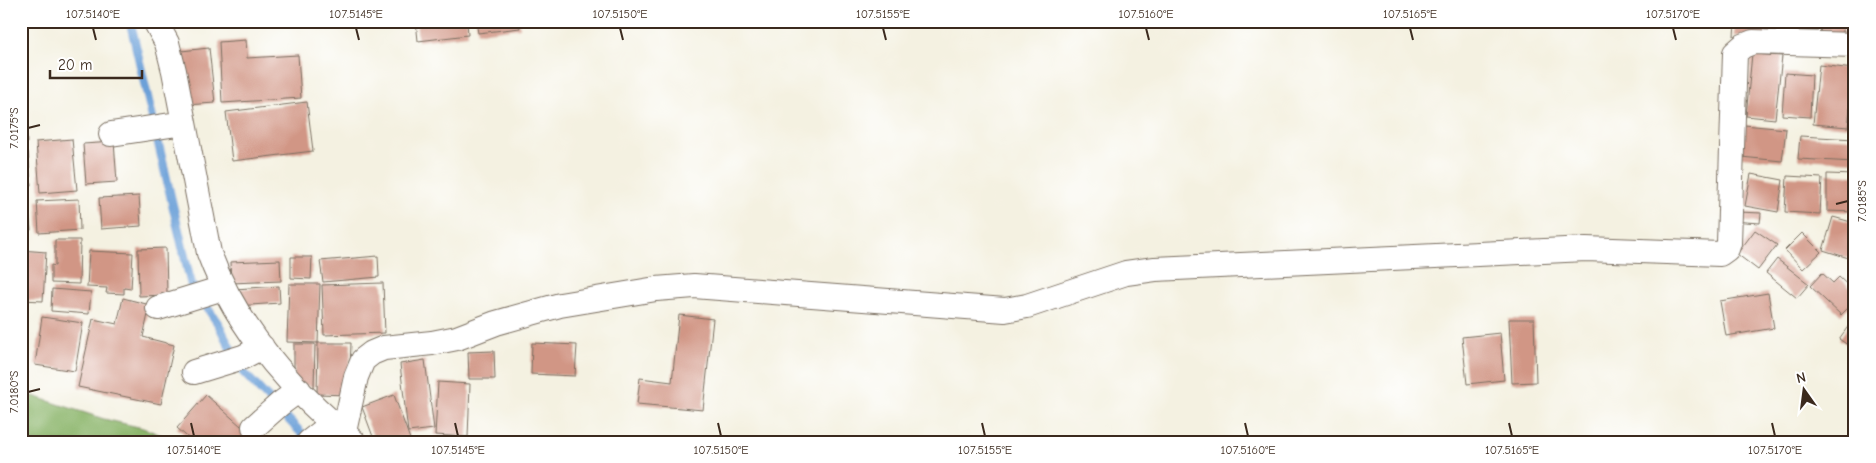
<svg xmlns="http://www.w3.org/2000/svg" width="1876" height="463" font-family="'Comic Neue',sans-serif">
<style>
.forest{fill:#8cb66c;stroke:#647045}
.lines{fill:none;stroke-linecap:round;stroke-linejoin:round}
.stream{stroke:#6ca0d8;stroke-width:9}
.building{fill:#d19685}
.minor-casing{stroke:#7c7062;stroke-width:26}
.minor{stroke:#fff;stroke-width:24}
.ticks{fill:none;stroke:#3b2a1e;stroke-width:2}
.neatline{fill:none;stroke:#3b2a1e;stroke-width:2}
.ticks-label{font-size:12px;text-anchor:middle;fill:#3b2a1e}
</style>
<rect width="100%" height="100%" fill="#fff"/>
<filter id="ink" filterUnits="userSpaceOnUse"><feTurbulence type="fractalNoise" baseFrequency=".02" numOctaves="2"/><feDisplacementMap in="SourceGraphic" scale="10" xChannelSelector="R" yChannelSelector="G"/><feConvolveMatrix kernelMatrix="1 2 1 2 8 2 1 2 1" color-interpolation-filters="sRGB"/></filter>
<filter id="wash" filterUnits="userSpaceOnUse"><feTurbulence type="fractalNoise" baseFrequency=".0096" numOctaves="4" result="noise"/><feDisplacementMap in="SourceGraphic" scale="20" xChannelSelector="R" yChannelSelector="G"/><feGaussianBlur stdDeviation="1.12" result="paint"/><feColorMatrix in="noise" values="0 0 0 0 0 0 0 0 0 0 0 0 0 0 0 0 0 1.4 0 .05"/><feComposite in="paint" operator="in"/></filter>
<g filter="url(#wash)">
<rect width="100%" height="100%" fill="#f4f1e1"/>
<path class="forest" d="M21,370L25,371L30,395L104,419L143,428L171,439L173,442H21Z"/>
<g class="lines">
<path class="stream" d="M130,21L191,284L219,325L241,370L310,442"/>
</g>
<g id="blocks">
<path class="building" d="M416,21H467L468,35L418,41Z
M476,21H519L520,28L478,33Z
M1735,21H1775L1774,38L1734,36Z
M1821,21H1843V37L1820,36Z
M246,40L247,58L298,55L301,98L222,103L219,42Z
M209,48L215,103L186,105L181,51Z
M1752,54L1782,56L1775,119L1746,116Z
M1819,65L1854,69L1848,127L1813,124Z
M1785,73L1812,75L1810,117L1782,115Z
M21,76H24L27,143L21,144Z
M307,102L313,151L232,161L226,112Z
M1744,125L1786,129L1782,161L1741,157Z
M1800,136L1855,139V162L1798,159Z
M72,139L77,190L40,193L36,142Z
M114,142L117,182L86,184L83,144Z
M28,152L31,185L21,186V153Z
M1751,174L1783,180L1778,212L1745,206Z
M1827,174L1855,175V212L1827,211Z
M1787,176L1822,178L1820,214L1785,212Z
M27,195L31,230L21,231V196Z
M139,196L141,226L101,229L99,198Z
M79,199L80,230L39,233L37,201Z
M1739,212L1761,213L1760,223L1731,221Z
M1833,217L1855,223V260L1823,250Z
M1755,230L1777,245L1758,270L1737,254Z
M1802,233L1821,252L1803,269L1785,250Z
M55,240H80L79,284L51,283V265L55,266Z
M166,248L167,295L139,296L138,249Z
M21,250L46,252L43,301L21,300Z
M89,251L133,253L131,289L124,288V294L106,293L107,288L87,287Z
M378,256L379,277L323,282L320,261Z
M291,257H312L311,279L291,278Z
M1777,259L1809,284L1797,298L1766,273Z
M280,260L281,281L231,283L230,262Z
M1822,273L1833,283L1839,277L1855,292V301L1841,315L1810,286Z
M383,283L385,333L324,335L322,285Z
M289,284H320L318,343L287,342Z
M279,286L280,303L236,306L235,289Z
M52,289L91,292L89,314L51,311Z
M1768,293L1774,328L1726,336L1720,301Z
M123,298L150,305L143,337L174,345L161,404L78,387L93,319L117,324Z
M679,315L713,319L703,410L637,404L640,378L672,382Z
M42,317L83,323L75,371L35,365Z
M1855,317V350L1839,339Z
M1509,319H1534L1536,382L1512,383Z
M1500,333L1504,380L1467,384L1462,337Z
M318,343H351L349,395L317,394Z
M532,343L577,345L575,376L531,374Z
M294,344H315L314,387L294,382Z
M494,351L495,379H469L468,352Z
M425,360L434,429L408,432L400,364Z
M438,382L470,384L468,437L435,435Z
M206,395L259,442H193L177,428Z
M394,395L411,442H375L362,407Z"/>
</g>
</g>
<g filter="url(#ink)">
<use href="#blocks" fill-opacity="0" stroke="#7c7062" stroke-width="1"/>
<g class="lines">
<defs>
<path id="minor" d="M155,21L167,43L174,71L209,253C233,319 279,375 331,422C338,429 347,435 354,442
M111,134L184,123
M158,308L223,288
M194,372L243,357L262,347
M254,427L280,404L299,390
M344,432L356,377L363,360L372,353L384,348L432,343L457,338L496,323L560,305L656,289L694,286L1005,310L1027,306L1126,273L1155,269L1586,249L1720,254L1727,249L1729,243L1735,53L1743,46L1753,42L1855,45
M309,442L332,424"/>
</defs>
<use href="#minor" class="minor-casing"/>
<use href="#minor" class="minor"/>
</g>
</g>
<path class="ticks" d="M93,28L96,40M356,28L359,40M620,28L623,40M883,28L886,40M1146,28L1149,40M1410,28L1413,40M1673,28L1676,40M28,128L40,125M1836,204L1848,201M28,392L40,389M191,423L194,436M455,423L458,436M718,423L721,436M982,423L985,436M1245,423L1248,436M1509,423L1512,436M1772,423L1775,436"/>
<rect width="1876" height="463" fill="none" stroke="#fff" stroke-width="55"/>
<g transform="translate(1804 390) rotate(346)" stroke="#ffffff" stroke-width="4" paint-order="stroke">
<path d="M0-4L9 19L0 12L-9 19Z" fill="#3b2a1e"/>
<text y="-8" font-size="14" font-weight="bold" text-anchor="middle" fill="#3b2a1e">N</text>
</g>
<path d="M50 70v8h92v-8" fill="none" stroke="#3b2a1e" stroke-width="2.5"/>
<text x="58" y="70" font-size="15" fill="#3b2a1e" stroke="#ffffff" stroke-width="4" paint-order="stroke">20 m</text>
<rect x="28" y="28" width="1820" height="408" class="neatline"/>
<g class="ticks-label">
<text x="93" y="18">107.5140°E</text>
<text x="356" y="18">107.5145°E</text>
<text x="620" y="18">107.5150°E</text>
<text x="883" y="18">107.5155°E</text>
<text x="1146" y="18">107.5160°E</text>
<text x="1410" y="18">107.5165°E</text>
<text x="1673" y="18">107.5170°E</text>
<text transform="translate(14 128) rotate(-90)" y="4">7.0175°S</text>
<text transform="translate(1862 201) rotate(-90)" y="4">7.0185°S</text>
<text transform="translate(14 392) rotate(-90)" y="4">7.0180°S</text>
<text x="194" y="454">107.5140°E</text>
<text x="458" y="454">107.5145°E</text>
<text x="721" y="454">107.5150°E</text>
<text x="985" y="454">107.5155°E</text>
<text x="1248" y="454">107.5160°E</text>
<text x="1512" y="454">107.5165°E</text>
<text x="1775" y="454">107.5170°E</text>
</g>
</svg>
